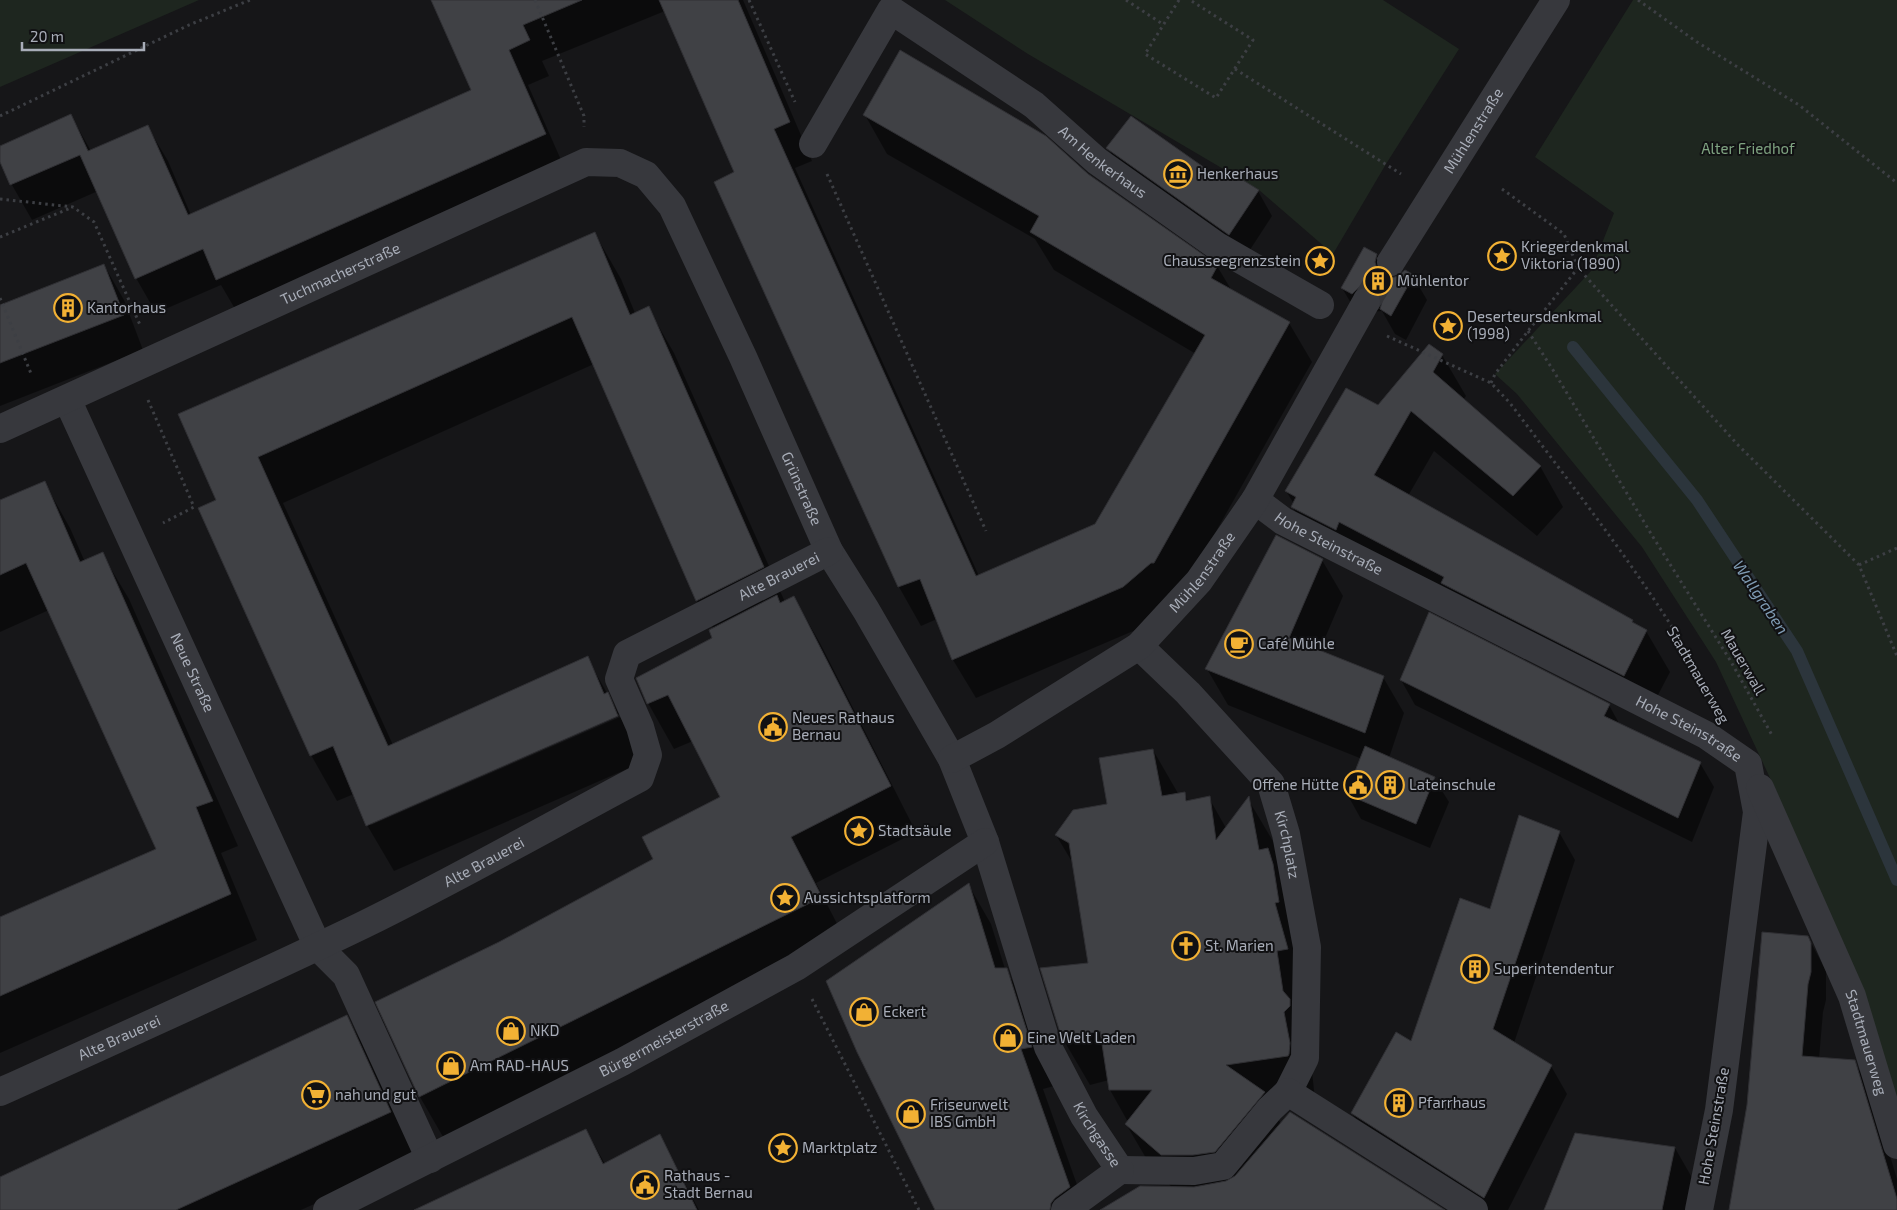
<svg xmlns="http://www.w3.org/2000/svg" width="1897" height="1210" font-family="'Exo 2',sans-serif">
<style>
.green{fill:#1e261f}
.shadow{fill:#0007}
.lines{fill:none;stroke-linecap:round;stroke-linejoin:round}
.stream{stroke:#2c353c;stroke-width:12}
.building{fill:#404145;stroke:#303034}
.minor-tunnel{stroke:#333438;stroke-width:28;stroke-dasharray:28 14;stroke-linecap:butt}
.path{stroke:#3d3f44;stroke-width:3;stroke-dasharray:2.5 4;stroke-linecap:butt}
.minor{stroke:#37383d;stroke-width:28}
.labels{text-anchor:middle;stroke-width:4;stroke-linejoin:round;paint-order:stroke}
.street-label{font-size:15px;fill:#a8adb8;stroke:#111113}
.park-label{font-size:15px;fill:#7fa381;stroke:#111113}
.poi-label{font-size:15px;fill:#a8adb8;stroke:#111113;text-anchor:start}
.water-label{font-size:16px;font-style:italic;fill:#7f9bb3;stroke:#111113}
</style>
<rect width="100%" height="100%" fill="#161618"/>
<path class="green" d="M0,0H199L0,87Z
M945,0H1383L1459,49L1386,164L1333,254L1259,190L1028,54Z
M1633,0H1897V1102L1777,793L1716,662L1642,547L1517,394L1495,374L1591,271L1614,213L1535,157Z"/>
<path class="shadow" d="M432,0H743L812,161L795,168L979,576L1096,525L1196,354L1054,270L1035,239L887,154L865,115L1087,175L1217,266L1232,291L1289,323L1312,362L1176,602L1145,626L976,698L953,660L937,619L921,626L899,587L715,182L736,173L665,11L542,61L549,76L528,85L565,169L238,314L221,285L156,313L136,278L98,191L32,220L12,185L0,159V147L71,116L91,151L147,126L168,161L191,215L472,91Z
M1108,148L1258,191L1272,216L1244,259L1122,173Z
M595,234L621,279L635,313L648,308L674,353L785,602L794,598L820,643L916,832L816,883L847,943L446,1142L420,1097L377,1003L499,943L655,860L722,798L693,741L674,749L648,703L714,639V629L697,601L594,364L283,503L393,745L587,658L619,714L371,822V825L620,717L633,739L643,762L394,871L367,825L354,794L337,801L311,755L217,500L180,414Z
M1377,255L1390,279L1413,276L1427,300L1406,340L1395,334L1382,311L1357,313L1342,288Z
M104,265L124,300L143,350L0,406V306Z
M1442,355L1466,396L1463,400L1540,466L1563,507L1537,536L1434,451L1408,496L1632,621L1634,625L1646,631L1670,672L1647,716L1316,548L1293,508L1294,504L1286,491L1378,407Z
M44,482L70,528L85,562L102,554L129,599L238,846L221,853L257,940L0,1053V919L158,850L49,610L0,632V502Z
M1322,560L1343,596L1319,652L1383,677L1404,713L1389,758L1434,778L1449,802L1430,848L1361,819L1347,794L1362,759L1228,705L1207,669Z
M1401,680L1609,705L1620,725L1700,763L1714,787L1692,842L1415,705Z
M1153,750L1179,795L1184,794L1189,802L1209,798L1226,828L1248,799L1274,843L1294,895L1315,1100L1272,1108L1281,1124L1444,1210H1103L1173,1188L1153,1170L1126,1124L1128,1122L1110,1090L1109,1080L1090,1085L1063,1039L1042,969L1089,964L1074,865L1056,835L1108,805Z
M1559,832L1575,860L1514,1043L1551,1066L1567,1094L1508,1210H1476L1369,1141L1352,1113L1412,1043L1491,910Z
M968,884L991,924L1005,969L1030,1009L1054,1086L1043,1089L1086,1210H936Z
M1808,937L1826,971V1000L1823,1012L1819,1059L1854,1061L1870,1089L1897,1179V1210H1730Z
M347,1017L373,1062L416,1158L301,1210H0V1179Z
M586,1130L605,1164L659,1136L699,1210H420Z
M1675,1148L1698,1188L1693,1210H1546Z"/>
<g class="lines">
<path class="stream" d="M1573,347L1697,500L1797,651L1897,880"/>
</g>
<path class="building" d="M431,0H582L523,25L530,40L509,50L546,134L216,280L203,249L135,279L80,155L10,185L0,162V146L71,114L88,151L148,125L188,215L471,90Z
M659,0H738L790,122L774,129L976,576L1095,524L1205,335L1030,232L1039,216L863,115L900,50L1046,136L1088,174L1218,265L1211,278L1290,322L1154,563H1151L1123,587L952,660L920,579L898,587L714,182L734,172Z
M1131,116L1219,178L1225,169L1259,190L1229,235L1106,148Z
M595,232L630,315L649,306L764,567L696,601L572,317L258,457L388,746L588,656L604,694L608,692L618,716L366,826L333,746L310,756L198,508L216,500L178,414Z
M1364,247L1377,254L1375,262L1377,269L1383,275L1391,278L1398,276L1405,270L1414,275L1391,316L1380,309L1382,302L1380,294L1373,288L1366,286L1358,288L1352,294L1341,288Z
M104,264L124,315L0,363V305Z
M1429,344L1443,354L1433,372L1541,466L1513,496L1411,411L1374,475L1633,620L1632,622L1647,630L1624,676L1441,583L1444,577L1339,522L1336,530L1291,507L1296,497L1285,491L1346,388L1378,405Z
M45,481L80,562L103,552L213,801L196,807L231,894L0,996V917L156,849L26,563L0,575V500Z
M1276,535L1323,559L1289,638L1384,676L1365,733L1205,669Z
M777,595L780,603L794,596L891,786L791,837L822,897L419,1097L375,1002L499,942L653,859L642,837L720,797L668,695L647,704L636,678L712,638L709,630Z
M1429,612L1610,704L1604,716L1701,762L1678,818L1400,680Z
M1365,746L1435,777L1416,824L1346,794Z
M1153,749L1162,796L1185,792L1186,801L1210,796L1216,840L1249,796L1259,850L1268,848L1273,864L1279,902L1275,903L1288,949L1277,951L1283,991L1290,999V1006L1284,1012L1290,1043L1289,1054L1288,1056L1226,1065L1265,1092L1215,1152L1193,1155H1161L1125,1124L1152,1090H1109L1100,1031L1062,1039L1040,968L1088,963L1069,843L1055,835L1073,810L1107,804L1099,758Z
M1519,815L1560,831L1493,1029L1552,1065L1484,1198L1351,1113L1396,1032L1411,1041L1460,898L1490,909Z
M969,883L995,968H1007L1032,1047L1021,1049L1070,1187L1055,1198L1051,1203L1050,1210H935L857,1052L826,981Z
M1762,932L1808,936L1811,943V972L1808,984L1802,1056L1855,1060L1897,1199V1210H1729L1747,1105Z
M347,1015L391,1112L176,1210H0V1177Z
M1290,1112L1445,1210H1100L1140,1186L1194,1187L1226,1181L1235,1176Z
M586,1129L603,1164L660,1134L697,1210H414Z
M1575,1133L1675,1147L1662,1210H1544Z"/>
<g class="lines">
<path class="minor-tunnel" d="M1366,302L1391,262"/>
<path class="path" d="M535,0L584,116V127
M749,0L795,102
M1126,0L1164,25
M1179,0L1145,54L1216,98L1253,40L1190,0
M1638,0L1697,42L1799,105L1897,183
M1235,69L1401,174
M0,116L189,25L250,0
M827,174L986,531
M1502,189L1564,234L1578,268L1738,445L1859,565L1897,656
M0,199L73,207L94,222L141,327
M0,237L73,207
M0,298L32,376
M1528,331L1553,370L1653,537L1730,660L1773,737
M1387,336L1491,383L1510,403C1581,498 1657,592 1713,697
M1491,383L1495,374L1528,331L1578,268
M148,400L194,507L163,523
M1859,565L1897,548
M812,999L919,1210"/>
<g class="minor">
<path id="s1" d="M813,144L891,10L1034,105L1097,161L1217,246L1320,305"/>
<path id="s2" d="M1391,262L1556,0"/>
<path id="s3" d="M67,399L318,947L346,975L430,1159"/>
<path id="s4" d="M0,429L586,162L620,163L646,175L672,206L743,357L829,551L866,610L952,759L985,842L1048,1047L1084,1116L1120,1170"/>
<path id="s5" d="M1255,500L1283,521L1706,735L1748,764L1757,812L1719,1110L1699,1210"/>
<path id="s6" d="M1139,646L1188,693L1271,784L1286,834L1307,947L1305,1058L1288,1092"/>
<path id="s7" d="M952,759L997,735L1139,646L1199,581L1255,500L1366,302"/>
<path id="s8" d="M1760,788L1852,996L1897,1145"/>
<path id="s9" d="M0,1092C121,1037 243,983 363,925C457,879 548,827 640,778L648,755L640,727L619,679L627,654L829,551"/>
<path d="M1120,1170L1194,1171L1223,1166L1270,1109L1288,1092L1474,1210"/>
<path id="s10" d="M327,1210L622,1062L796,967L985,842"/>
<path d="M1065,1210L1120,1170"/>
</g>
</g>
<defs>
<symbol id="museum-ring" viewBox="-11 -11 22 22"><circle r="9.5" fill="#111113" stroke="#f2b134" stroke-width="1.5"/><path d="M0-6L6-3V-2H-6V-3ZM-5-1h2V3h-2ZM-1-1h2V3h-2ZM3-1h2V3H3ZM-6 4H6V6H-6Z" fill="#f2b134"/></symbol>
<symbol id="sight-ring" viewBox="-11 -11 22 22"><circle r="9.5" fill="#111113" stroke="#f2b134" stroke-width="1.5"/><path d="M0-6L1.8-2.2L6-1.7L2.9 1.2L3.7 5.4L0 3.3L-3.7 5.4L-2.9 1.2L-6-1.7L-1.8-2.2Z" fill="#f2b134"/></symbol>
<symbol id="building-ring" viewBox="-11 -11 22 22"><circle r="9.5" fill="#111113" stroke="#f2b134" stroke-width="1.5"/><path d="M-4-6H4V6H1V3H-1V6H-4ZM-2.5-4.3h1.7v1.8h-1.7ZM.8-4.3h1.7v1.8H.8ZM-2.5-1h1.7V.8h-1.7ZM.8-1h1.7V.8H.8Z" fill="#f2b134"/></symbol>
<symbol id="cafe-ring" viewBox="-11 -11 22 22"><circle r="9.5" fill="#111113" stroke="#f2b134" stroke-width="1.5"/><path d="M-5.5-4.5H6V0H3Q3 3.5 0 3.5H-2.5Q-5.5 3.5-5.5 0ZM3-3.2v2h1.7v-2ZM-6 4.5H4V6H-6Z" fill="#f2b134"/></symbol>
<symbol id="civic-ring" viewBox="-11 -11 22 22"><circle r="9.5" fill="#111113" stroke="#f2b134" stroke-width="1.5"/><path d="M-.6-6.5H3V-4.5H.6V-3L4-1V1h2V6H-6V1h2V-1L-.6-3ZM-1.2 2.5V6h2.4V2.5Z" fill="#f2b134"/></symbol>
<symbol id="church-ring" viewBox="-11 -11 22 22"><circle r="9.5" fill="#111113" stroke="#f2b134" stroke-width="1.5"/><path d="M-1.2-6h2.4v3.5h3.3v2.4h-3.3V6h-2.4V-.1h-3.3v-2.4h3.3Z" fill="#f2b134"/></symbol>
<symbol id="shop-ring" viewBox="-11 -11 22 22"><circle r="9.5" fill="#111113" stroke="#f2b134" stroke-width="1.5"/><path d="M-5-2.5h2.3a2.7 3.5 0 0 1 5.4 0H5L5.5 6h-11ZM-1.5-2.5h3a1.5 2.3 0 0 0-3 0Z" fill="#f2b134"/></symbol>
<symbol id="supermarket-ring" viewBox="-11 -11 22 22"><circle r="9.5" fill="#111113" stroke="#f2b134" stroke-width="1.5"/><path d="M-6-5.5h2.5l.6 2H6L4.5 2H-2.5L-4.4-4H-6ZM-1.5 3.2a1.3 1.3 0 1 0 .1 0ZM3 3.2a1.3 1.3 0 1 0 .1 0Z" fill="#f2b134"/></symbol>
</defs>
<g fill-rule="evenodd">
<use href="#museum-ring" x="1162" y="158" width="32" height="32"/>
<use href="#sight-ring" x="1486" y="240" width="32" height="32"/>
<use href="#sight-ring" x="1304" y="245" width="32" height="32"/>
<use href="#building-ring" x="1362" y="265" width="32" height="32"/>
<use href="#building-ring" x="52" y="292" width="32" height="32"/>
<use href="#sight-ring" x="1432" y="310" width="32" height="32"/>
<use href="#cafe-ring" x="1223" y="628" width="32" height="32"/>
<use href="#civic-ring" x="757" y="711" width="32" height="32"/>
<use href="#civic-ring" x="1342" y="769" width="32" height="32"/>
<use href="#building-ring" x="1374" y="769" width="32" height="32"/>
<use href="#sight-ring" x="843" y="815" width="32" height="32"/>
<use href="#sight-ring" x="769" y="882" width="32" height="32"/>
<use href="#church-ring" x="1170" y="930" width="32" height="32"/>
<use href="#building-ring" x="1459" y="953" width="32" height="32"/>
<use href="#shop-ring" x="848" y="996" width="32" height="32"/>
<use href="#shop-ring" x="495" y="1015" width="32" height="32"/>
<use href="#shop-ring" x="992" y="1022" width="32" height="32"/>
<use href="#shop-ring" x="435" y="1050" width="32" height="32"/>
<use href="#supermarket-ring" x="300" y="1079" width="32" height="32"/>
<use href="#building-ring" x="1383" y="1087" width="32" height="32"/>
<use href="#shop-ring" x="895" y="1098" width="32" height="32"/>
<use href="#sight-ring" x="767" y="1132" width="32" height="32"/>
<use href="#civic-ring" x="629" y="1169" width="32" height="32"/>
</g>
<g class="labels">
<g class="street-label">
<text dy="5" stroke="none"><textPath href="#s2" startOffset="155">Mühlenstraße</textPath></text>
<text dy="5" stroke="none"><textPath href="#s1" startOffset="416">Am Henkerhaus</textPath></text>
<text dy="5" stroke="none"><textPath href="#s4" startOffset="374">Tuchmacherstraße</textPath></text>
<text dy="5" stroke="none"><textPath href="#s4" startOffset="1058">Grünstraße</textPath></text>
<text dy="5" stroke="none"><textPath href="#s5" startOffset="86">Hohe Steinstraße</textPath></text>
<text dy="5" stroke="none"><textPath href="#s7" startOffset="316">Mühlenstraße</textPath></text>
<text dy="5" stroke="none"><textPath href="#s9" startOffset="1016">Alte Brauerei</textPath></text>
<text transform="translate(1743 662) rotate(60)" y="5">Mauerwall</text>
<text dy="5" stroke="none"><textPath href="#s3" startOffset="301">Neue Straße</textPath></text>
<text transform="translate(1698 675) rotate(60)" y="5">Stadtmauerweg</text>
<text dy="5" stroke="none"><textPath href="#s5" startOffset="491">Hohe Steinstraße</textPath></text>
<text dy="5" stroke="none"><textPath href="#s6" startOffset="254">Kirchplatz</textPath></text>
<text dy="5" stroke="none"><textPath href="#s9" startOffset="536">Alte Brauerei</textPath></text>
<text dy="5" stroke="none"><textPath href="#s9" startOffset="131">Alte Brauerei</textPath></text>
<text dy="5" stroke="none"><textPath href="#s10" startOffset="378">Bürgermeisterstraße</textPath></text>
<text dy="5" stroke="none"><textPath href="#s8" startOffset="276">Stadtmauerweg</textPath></text>
<text transform="translate(1714 1126) rotate(-80)" y="5">Hohe Steinstraße</text>
<text dy="5" stroke="none"><textPath href="#s4" startOffset="1772">Kirchgasse</textPath></text>
</g>
<g class="park-label">
<text x="1748" y="154">Alter Friedhof</text>
</g>
<g class="poi-label">
<text x="1197" y="179">Henkerhaus</text>
<text x="1521" y="252">Kriegerdenkmal<tspan x="1521" dy="17">Viktoria (1890)</tspan></text>
<text x="1301" y="266" text-anchor="end">Chausseegrenzstein</text>
<text x="1397" y="286">Mühlentor</text>
<text x="87" y="313">Kantorhaus</text>
<text x="1467" y="322">Deserteursdenkmal<tspan x="1467" dy="17">(1998)</tspan></text>
<text x="1258" y="649">Café Mühle</text>
<text x="792" y="723">Neues Rathaus<tspan x="792" dy="17">Bernau</tspan></text>
<text x="1339" y="790" text-anchor="end">Offene Hütte</text>
<text x="1409" y="790">Lateinschule</text>
<text x="878" y="836">Stadtsäule</text>
<text x="804" y="903">Aussichtsplatform</text>
<text x="1205" y="951">St. Marien</text>
<text x="1494" y="974">Superintendentur</text>
<text x="883" y="1017">Eckert</text>
<text x="530" y="1036">NKD</text>
<text x="1027" y="1043">Eine Welt Laden</text>
<text x="470" y="1071">Am RAD-HAUS</text>
<text x="335" y="1100">nah und gut</text>
<text x="1418" y="1108">Pfarrhaus</text>
<text x="930" y="1110">Friseurwelt<tspan x="930" dy="17">IBS GmbH</tspan></text>
<text x="802" y="1153">Marktplatz</text>
<text x="664" y="1181">Rathaus -<tspan x="664" dy="17">Stadt Bernau</tspan></text>
</g>
<g class="water-label">
<text transform="translate(1761 597) rotate(56)" y="6">Wallgraben</text>
</g>
</g>
<path d="M22 42v8h122v-8" fill="none" stroke="#a8adb8" stroke-width="2.5"/>
<text x="30" y="42" font-size="15" fill="#a8adb8" stroke="#111113" stroke-width="4" paint-order="stroke">20 m</text>
</svg>
